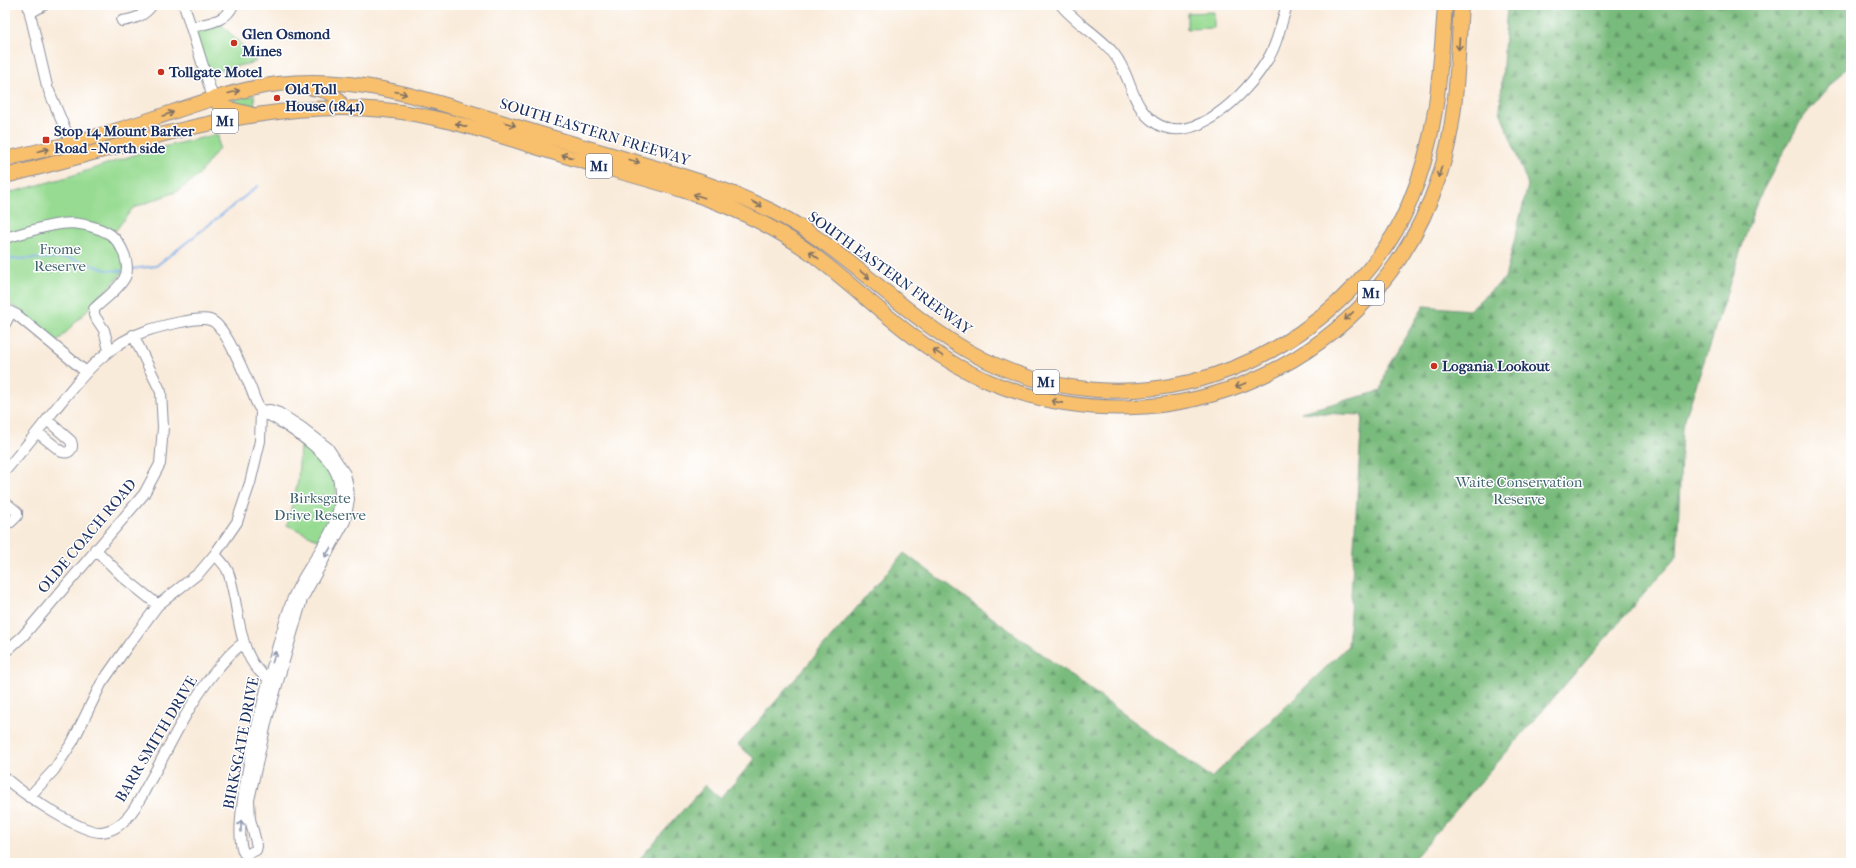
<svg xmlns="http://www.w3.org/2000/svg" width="1856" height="868" font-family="'IM FELL French Canon',serif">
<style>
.grass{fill:url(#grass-tufts);stroke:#598578}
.forest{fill:url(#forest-firs);stroke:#4a756d}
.green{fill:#97db92;stroke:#598578}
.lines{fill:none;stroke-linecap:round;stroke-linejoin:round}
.stream{stroke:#7eade8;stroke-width:2}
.minor-casing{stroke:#8a8d9c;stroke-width:12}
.highway-casing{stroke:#8a8d9c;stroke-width:16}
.minor{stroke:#fff;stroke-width:10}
.highway{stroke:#f8bf6c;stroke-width:14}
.oneway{stroke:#7e7064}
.oneway2{stroke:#8d97ae}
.poi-dot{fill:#c8321e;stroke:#fff;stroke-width:1.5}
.labels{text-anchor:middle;stroke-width:3;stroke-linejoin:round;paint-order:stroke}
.shield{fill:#fff;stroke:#5f6d8e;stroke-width:1}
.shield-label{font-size:14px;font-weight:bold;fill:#1b2f5e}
.poi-label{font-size:15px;font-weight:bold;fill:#1b2f5e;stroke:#fff;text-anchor:start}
.street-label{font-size:15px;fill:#1b2f5e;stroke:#fff}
.park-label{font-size:15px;fill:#40636e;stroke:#fff}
</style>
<defs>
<pattern id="grass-tufts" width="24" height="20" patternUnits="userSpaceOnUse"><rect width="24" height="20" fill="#97db92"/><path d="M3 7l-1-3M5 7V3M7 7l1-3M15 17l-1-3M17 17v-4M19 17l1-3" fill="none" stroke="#82bc80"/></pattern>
<pattern id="forest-firs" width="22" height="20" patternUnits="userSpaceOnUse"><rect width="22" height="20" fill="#79bb7c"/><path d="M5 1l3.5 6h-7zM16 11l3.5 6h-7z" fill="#629869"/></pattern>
</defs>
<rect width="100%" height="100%" fill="#fff"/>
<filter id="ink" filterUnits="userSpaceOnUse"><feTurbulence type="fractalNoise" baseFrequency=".025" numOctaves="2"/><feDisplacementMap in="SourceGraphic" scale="8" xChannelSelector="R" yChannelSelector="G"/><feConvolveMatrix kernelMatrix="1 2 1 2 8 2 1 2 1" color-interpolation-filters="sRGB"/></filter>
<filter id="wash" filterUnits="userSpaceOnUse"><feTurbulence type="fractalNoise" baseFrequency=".012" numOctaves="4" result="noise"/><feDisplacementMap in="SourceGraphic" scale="16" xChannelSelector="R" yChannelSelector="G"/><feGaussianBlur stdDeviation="0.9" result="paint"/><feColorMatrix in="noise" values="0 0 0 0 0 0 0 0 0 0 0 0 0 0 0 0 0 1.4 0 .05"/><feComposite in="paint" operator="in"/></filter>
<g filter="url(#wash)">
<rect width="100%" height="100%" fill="#f9ebda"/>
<path class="grass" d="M254,95L255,108L241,110L221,103Z"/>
<path class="forest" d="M1507,5H1851V61L1801,120L1757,201L1682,428L1677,556L1410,863H636L705,785L721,798L755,759L738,745L904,553L1211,778L1348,646L1362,415L1301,412L1381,391L1387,367L1424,306L1469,310L1505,278L1528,185L1500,111Z"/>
<path class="green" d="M1214,12V28L1187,29V13Z
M218,21L247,50L256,62L206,73L192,27Z
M218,134L219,148L198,176L178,191L133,208L112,235L123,251L124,271L56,343L18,309L5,302V194L68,177L146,151Z
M301,427L338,462L332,546L287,525L298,481Z"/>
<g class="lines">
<path class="stream" d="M5,259L69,258L107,270L122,271
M131,269L156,266L182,246L258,186"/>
</g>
</g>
<g filter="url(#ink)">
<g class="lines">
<defs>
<path id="minor" d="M28,5L47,86
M184,5L213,98
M1061,5C1079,27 1108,39 1121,65C1132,85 1134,108 1154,122C1193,149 1247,93 1266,62C1277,46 1281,23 1287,5
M30,13L44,5
M122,21C135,19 144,16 152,5
M192,27C208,23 226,22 233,5
M49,91L71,143
M5,238C26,233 58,220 80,224C89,225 104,230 111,235C122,244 132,266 124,279C117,291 104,299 94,309V315L104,330L109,350
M5,309L17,315L86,372
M5,324L11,312
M37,432L62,452C70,454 74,448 71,441L47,420
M5,471C21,452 37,433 52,413C79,380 104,345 146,331C158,327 199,316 210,320C225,324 243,372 250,386C253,393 256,405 261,410C264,414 272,416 276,419C296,432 331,454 338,478C350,524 309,559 293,598C279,634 226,826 244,853L248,854L256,850L257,846L250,819L249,800L267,719L302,599L345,521L349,499L348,487L345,474L328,448L301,427L279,413L270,410L261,411
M5,502L17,512V516L11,522L5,519
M95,549L123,577L158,605
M215,554C219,560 226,565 228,572C240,602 236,667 273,680
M5,652L23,636L144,494L160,464L163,427L161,392L133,335
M5,778C21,792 81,834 102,832C108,831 114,829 119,825C132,816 140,799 147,786C171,745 187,705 218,668C226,659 233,649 244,643
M29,797L54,770L73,741L101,684L129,644L158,605L199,573L215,554L237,522L250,483L260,441L261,411"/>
<path id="highway" d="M312,88C327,90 335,93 343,107
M213,98L222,107L250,114
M5,159C49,149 94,138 137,124C184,109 229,90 278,84C362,74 435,102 514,126C569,143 624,158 679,175C728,190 777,209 820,240C879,282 930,337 998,366C1122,420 1266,382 1356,284C1377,261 1397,234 1409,204C1437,139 1440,75 1445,5
M5,176C138,144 281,88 419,115C472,125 524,144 575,159C632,176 692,189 746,215C767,225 788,237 808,251C868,295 919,353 990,382C1172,456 1380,363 1440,174C1458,120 1457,61 1461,5"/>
</defs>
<use href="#minor" class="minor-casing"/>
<use href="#highway" class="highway-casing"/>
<use href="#minor" class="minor"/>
<use href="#highway" class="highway"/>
</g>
<defs><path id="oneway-shaft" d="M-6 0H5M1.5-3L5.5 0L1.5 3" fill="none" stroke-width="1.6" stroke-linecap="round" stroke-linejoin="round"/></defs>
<g class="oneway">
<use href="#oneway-shaft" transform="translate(1459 44) rotate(94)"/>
<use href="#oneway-shaft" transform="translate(234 92) rotate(-15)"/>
<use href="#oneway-shaft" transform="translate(401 93) rotate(15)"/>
<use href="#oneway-shaft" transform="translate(168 114) rotate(-19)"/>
<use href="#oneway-shaft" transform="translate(510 124) rotate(17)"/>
<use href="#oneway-shaft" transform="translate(461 125) rotate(-164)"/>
<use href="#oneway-shaft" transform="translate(43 150) rotate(-14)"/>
<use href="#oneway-shaft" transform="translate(567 156) rotate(-164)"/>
<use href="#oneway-shaft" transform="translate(634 161) rotate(17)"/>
<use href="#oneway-shaft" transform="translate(1440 172) rotate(107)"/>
<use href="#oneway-shaft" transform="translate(699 196) rotate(-162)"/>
<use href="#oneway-shaft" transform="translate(757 204) rotate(27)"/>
<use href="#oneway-shaft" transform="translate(814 255) rotate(-142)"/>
<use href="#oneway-shaft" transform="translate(865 275) rotate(39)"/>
<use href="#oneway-shaft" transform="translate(1349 316) rotate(136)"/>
<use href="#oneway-shaft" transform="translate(938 353) rotate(-146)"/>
<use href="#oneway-shaft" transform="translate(1241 385) rotate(159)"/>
<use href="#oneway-shaft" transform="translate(1057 402) rotate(-169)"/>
</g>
<g class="oneway2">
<use href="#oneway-shaft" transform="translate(328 552) rotate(121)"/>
<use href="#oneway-shaft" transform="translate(274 657) rotate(-74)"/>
<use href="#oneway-shaft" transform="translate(241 826) rotate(-90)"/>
</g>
</g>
<g class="poi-dot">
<circle cx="234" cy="43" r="4"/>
<circle cx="161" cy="72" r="4"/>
<circle cx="277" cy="98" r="4"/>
<rect x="42" y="136" width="8" height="8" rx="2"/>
<circle cx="1434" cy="366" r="4"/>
</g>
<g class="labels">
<g class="shield">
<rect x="212" y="109" width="26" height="24" rx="3"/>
<rect x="586" y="154" width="26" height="24" rx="3"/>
<rect x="1358" y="281" width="26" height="24" rx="3"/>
<rect x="1033" y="370" width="26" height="24" rx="3"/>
</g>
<g class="shield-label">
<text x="225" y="126">M1</text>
<text x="599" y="171">M1</text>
<text x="1371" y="298">M1</text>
<text x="1046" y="387">M1</text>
</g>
<g class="poi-label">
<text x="242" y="39">Glen Osmond<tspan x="242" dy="17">Mines</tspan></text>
<text x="169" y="77">Tollgate Motel</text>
<text x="285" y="94">Old Toll<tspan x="285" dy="17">House (1841)</tspan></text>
<text x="54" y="136">Stop 14 Mount Barker<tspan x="54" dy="17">Road - North side</tspan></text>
<text x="1442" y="371">Logania Lookout</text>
</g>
<g class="street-label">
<text transform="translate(595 132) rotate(17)" y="5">SOUTH EASTERN FREEWAY</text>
<text transform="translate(890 273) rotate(36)" y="5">SOUTH EASTERN FREEWAY</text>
<text transform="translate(87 536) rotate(-50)" y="5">OLDE COACH ROAD</text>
<text transform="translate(156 739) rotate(-59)" y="5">BARR SMITH DRIVE</text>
<text transform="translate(241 743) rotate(-79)" y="5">BIRKSGATE DRIVE</text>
</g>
<g class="park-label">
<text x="60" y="254">Frome<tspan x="60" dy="17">Reserve</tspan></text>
<text x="1519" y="487">Waite Conservation<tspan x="1519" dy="17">Reserve</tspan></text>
<text x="320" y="503">Birksgate<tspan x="320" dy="17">Drive Reserve</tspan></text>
</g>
</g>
<rect width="1856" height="868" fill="none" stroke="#fff" stroke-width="20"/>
</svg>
